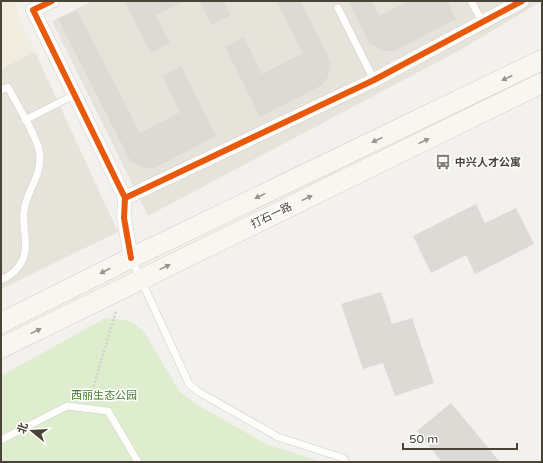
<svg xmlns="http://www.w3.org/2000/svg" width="543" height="463" font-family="'Varela Round','Noto Sans SC',sans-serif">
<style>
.residential{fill:#e6e3da}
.education{fill:#f0ecdf}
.green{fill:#deedcd}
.building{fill:#dcdad5}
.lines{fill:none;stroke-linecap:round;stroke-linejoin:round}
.lane-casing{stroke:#d0cfca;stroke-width:8}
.street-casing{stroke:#d0cfca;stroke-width:15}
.secondary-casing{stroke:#d2cec4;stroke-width:21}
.path{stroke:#d2d1cb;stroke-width:2.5;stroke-dasharray:2 2;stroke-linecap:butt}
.lane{stroke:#fdfdfc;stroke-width:7}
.street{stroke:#fdfdfc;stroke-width:14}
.secondary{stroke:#f7f6f0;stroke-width:20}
.cycleway-casing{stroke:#fff;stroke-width:8}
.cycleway{stroke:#e8590c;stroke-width:6}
.oneway{fill:#97948b}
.labels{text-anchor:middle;stroke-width:3;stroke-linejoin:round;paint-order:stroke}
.poi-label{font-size:11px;font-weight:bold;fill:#494338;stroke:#fff;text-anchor:start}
.street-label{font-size:11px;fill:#494338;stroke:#fff}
.park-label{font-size:11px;fill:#447c2a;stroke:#fff}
</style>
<rect width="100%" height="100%" fill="#f2f1ed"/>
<path class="residential" d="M93,1H542L460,50L148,216L52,21Z
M35,52L118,232L1,289V69Z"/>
<path class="education" d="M1,1H15L19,17L35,52L1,69Z"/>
<path class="green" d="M114,318L132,322L144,332L179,391L196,404L266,444L321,462H1V376L104,319Z"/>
<path class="building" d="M124,1H184L156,15L170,43L151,53Z
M199,1H223L231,15L212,25Z
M276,1H300L331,63L328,77L322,85L260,117L225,47L244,37L262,74L303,53Z
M348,1H372L379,16L408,1H447L456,19L394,51H384L370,45Z
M77,10L140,133L180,112L162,76L181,66L216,136L154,168H144L131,162L58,19Z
M476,204L485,223L516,208L534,244L475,274L466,255L431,273L413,236Z
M381,292L392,324L412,318L434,383L395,396L383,363L363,369L341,304Z
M451,403L500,462H442L417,431Z"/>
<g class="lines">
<defs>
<path id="lane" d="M471,1L483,23
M338,8L374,80
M1,90L8,87C17,105 35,132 39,150C44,175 27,188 24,211C22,228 29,243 23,259C19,269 10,276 1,280
M25,120L74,95
M131,258L189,384L199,392L278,437L343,458L346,462
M1,440L67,406L108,411L138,462"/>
<path id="street" d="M52,1L33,10L125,198L124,218L131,258
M125,198L374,80L522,1"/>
<path id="secondary" d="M1,323L131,258L542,60
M1,348L542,83"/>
</defs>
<use href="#lane" class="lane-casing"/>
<use href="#street" class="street-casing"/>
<use href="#secondary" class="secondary-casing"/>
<path class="path" d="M90,398L116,311"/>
<use href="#lane" class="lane"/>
<use href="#street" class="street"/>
<use href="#secondary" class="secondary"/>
<defs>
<path id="cycleway" d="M52,1L33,10L125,198L124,218L131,258
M125,198L374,80L522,1"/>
</defs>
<use href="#cycleway" class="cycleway-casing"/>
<use href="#cycleway" class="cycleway"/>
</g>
<defs><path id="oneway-solid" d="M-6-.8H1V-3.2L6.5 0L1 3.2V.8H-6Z"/></defs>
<g class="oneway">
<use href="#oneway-solid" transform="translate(507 78) rotate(154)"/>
<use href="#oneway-solid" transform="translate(377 140) rotate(154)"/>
<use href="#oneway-solid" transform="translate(424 141) rotate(-26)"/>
<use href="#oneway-solid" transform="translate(260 196) rotate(154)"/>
<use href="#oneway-solid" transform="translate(307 198) rotate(-26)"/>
<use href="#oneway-solid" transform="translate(165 267) rotate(-26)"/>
<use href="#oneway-solid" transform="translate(105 271) rotate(153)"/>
<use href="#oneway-solid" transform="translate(36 331) rotate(-26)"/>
</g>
<defs>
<symbol id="bus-bare" viewBox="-9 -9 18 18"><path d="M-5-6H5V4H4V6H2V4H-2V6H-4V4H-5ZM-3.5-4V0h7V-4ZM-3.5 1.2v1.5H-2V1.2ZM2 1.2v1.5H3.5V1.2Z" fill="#848077" stroke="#fff" stroke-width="2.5" paint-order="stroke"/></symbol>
</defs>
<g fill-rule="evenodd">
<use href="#bus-bare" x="432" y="151" width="22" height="22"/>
</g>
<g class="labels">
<g class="poi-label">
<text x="455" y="166">中兴人才公寓</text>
</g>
<g class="street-label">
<text transform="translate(271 215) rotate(-26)" y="4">打石一路</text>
</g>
<g class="park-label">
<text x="104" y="399">西丽生态公园</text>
</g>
</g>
<rect width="543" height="463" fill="none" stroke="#494338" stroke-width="4"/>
<g transform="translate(32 431) rotate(288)" stroke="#ffffff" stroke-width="3" paint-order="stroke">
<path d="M0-3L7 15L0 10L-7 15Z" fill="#494338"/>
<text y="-6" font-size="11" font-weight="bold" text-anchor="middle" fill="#494338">北</text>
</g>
<path d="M403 443v6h114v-6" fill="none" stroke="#494338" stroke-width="2"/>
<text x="409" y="443" font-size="12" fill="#494338" stroke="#ffffff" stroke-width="3" paint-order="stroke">50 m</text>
</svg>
